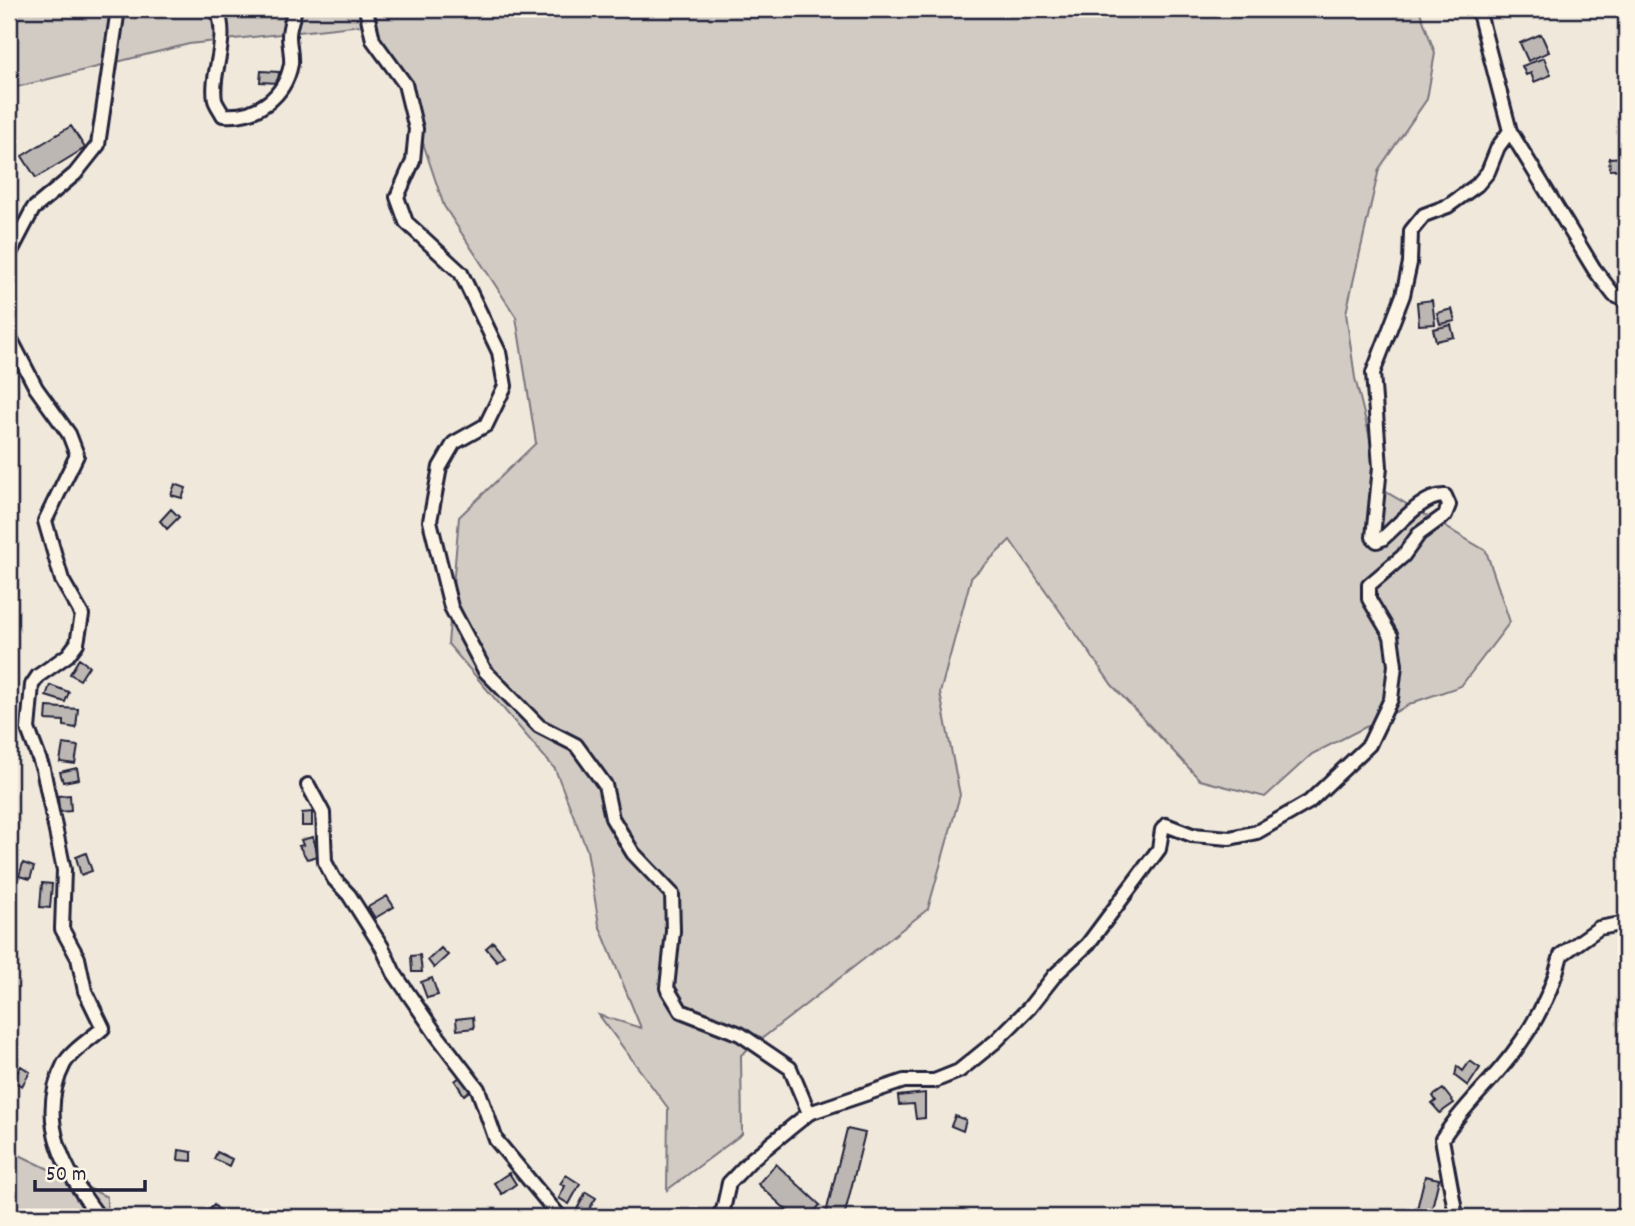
<svg xmlns="http://www.w3.org/2000/svg" width="1635" height="1226" font-family="Dekko,sans-serif">
<style>
.green{fill:#d1cbc3;stroke:#7a767f;stroke-width:2}
.building{fill:#bcb7b3;stroke:#22223b;stroke-width:2}
.lines{fill:none;stroke-linecap:round;stroke-linejoin:round}
.minor-casing{stroke:#22223b;stroke-width:18}
.minor{stroke:#fcf5e5;stroke-width:12}
</style>
<rect width="100%" height="100%" fill="#efe8db"/>
<filter id="ink" filterUnits="userSpaceOnUse"><feTurbulence type="fractalNoise" baseFrequency=".0143" numOctaves="2"/><feDisplacementMap in="SourceGraphic" scale="14" xChannelSelector="R" yChannelSelector="G"/><feConvolveMatrix kernelMatrix="1 2 1 2 8 2 1 2 1" color-interpolation-filters="sRGB"/></filter>
<g filter="url(#ink)">
<path class="green" d="M9,9H1419L1435,53L1427,99L1379,169L1346,313L1355,378L1383,490L1486,551L1510,622L1461,686L1417,701L1312,754L1265,797L1200,780L1112,685L1010,540L971,578L940,693L960,795L928,909L741,1055L742,1134L667,1190L668,1108L599,1015L641,1028L599,925L587,850L555,769L448,644L459,517L536,443L516,317L444,206L417,125L371,24L189,44L9,89Z
M9,1150L107,1197V1217H9Z"/>
<path class="building" d="M1541,34L1549,52L1528,61L1520,43Z
M1544,58L1551,75L1534,82L1531,73L1526,75L1522,66Z
M261,71L279,72L278,83L260,82Z
M71,126L85,148L36,178L22,156Z
M1626,157V169L1610,170L1609,158Z
M1432,300L1435,324L1419,325L1417,302Z
M1452,309L1455,321L1440,324L1437,313Z
M1451,325L1454,337L1436,341L1433,329Z
M175,484L186,488L182,498L171,495Z
M171,509L179,517L167,529L160,521Z
M79,659L89,666L80,680L70,674Z
M50,685L69,692L65,702L46,696Z
M47,707L78,709L76,728L64,726V721L46,720Z
M63,744L78,746L75,764L60,762Z
M77,768L79,779L63,782L60,772Z
M70,795L71,811L59,812L58,796Z
M312,812V826H302V813Z
M313,837L318,856L307,859L299,846L303,845L301,840Z
M86,853L92,871L81,875L76,857Z
M23,863L34,867L30,879L19,876Z
M42,883L52,884L50,908L40,907Z
M387,896L394,907L375,918L368,907Z
M493,942L504,955L497,961L486,948Z
M441,948L448,955L434,968L428,960Z
M420,955L422,972H412L411,956Z
M432,978L438,995L427,998L421,982Z
M473,1017L474,1028L457,1030L456,1019Z
M1470,1061L1480,1068L1468,1086L1455,1076L1457,1066L1463,1071Z
M21,1066L30,1072L22,1086L12,1081Z
M461,1076L471,1090L464,1095L455,1081Z
M1443,1089L1454,1103L1440,1113L1432,1104L1436,1101L1433,1096Z
M925,1093V1118L916,1119L914,1104L899,1105L898,1096Z
M955,1116L966,1120L963,1131L951,1126Z
M847,1129L865,1133L844,1217H825Z
M179,1150L192,1152V1161L178,1160Z
M217,1152L232,1159L229,1166L214,1159Z
M776,1164L820,1205L809,1217H794L758,1184Z
M509,1173L516,1184L502,1194L494,1183Z
M566,1175L580,1184L569,1204L559,1198L565,1186L560,1184Z
M1425,1176L1439,1179L1431,1212L1417,1209Z
M586,1192L596,1198L584,1217L575,1213Z
M214,1205L226,1217H209L205,1214Z"/>
<g class="lines">
<defs>
<path id="minor" d="M217,9C230,42 210,72 215,100C216,104 221,111 223,115C256,118 285,97 291,64C292,55 289,45 289,36C289,27 293,17 295,9
M366,9L373,40L405,84L416,129L413,161L397,197L406,222L461,273L499,352L505,386L486,425L454,443L440,467L430,521L451,607L485,671L539,726L576,745L605,785L612,818L633,853L672,894L673,931L667,988L681,1011L740,1034L790,1068L809,1113
M1478,9L1510,131L1594,269L1614,295L1626,301
M9,255L33,209L75,174L98,145L118,9
M9,336L36,388L69,434L77,455L45,521L62,580L82,615L77,643L68,655L38,676L32,685L28,729L43,769L64,870L62,929L78,958L85,991L103,1028C92,1038 71,1051 64,1064C35,1120 66,1174 99,1217
M308,785L323,813L325,862L334,879L349,895L382,947L394,973L436,1034L478,1089L496,1140L560,1217
M717,1217L723,1210L729,1183L752,1159L809,1113L904,1081H934L959,1071L996,1041L1029,1008L1055,975L1088,944L1159,849L1162,830L1166,825L1192,835L1230,838L1257,832L1309,802L1369,745L1391,699L1395,665L1391,636L1369,599V585L1403,556L1419,534L1445,515L1449,505L1445,496C1422,495 1399,525 1382,539L1377,541L1373,537L1380,467L1373,373L1403,295L1410,263L1411,231L1424,215L1448,206L1477,185L1488,172L1498,147L1510,131
M1452,1217L1455,1210L1442,1139C1459,1112 1480,1093 1501,1068C1529,1035 1551,998 1561,955L1599,928L1626,923"/>
</defs>
<use href="#minor" class="minor-casing"/>
<use href="#minor" class="minor"/>
</g>
</g>
<rect width="1635" height="1226" fill="none" stroke="#fcf5e5" stroke-width="35"/>
<rect x="18" y="18" width="1600" height="1191" fill="none" stroke="#22223b" stroke-width="2.5" filter="url(#ink)"/>
<path d="M35 1180v10h110v-10" fill="none" stroke="#22223b" stroke-width="3.5"/>
<text x="46" y="1180" font-size="21" fill="#22223b" stroke="#fcf5e5" stroke-width="5" paint-order="stroke">50 m</text>
</svg>
